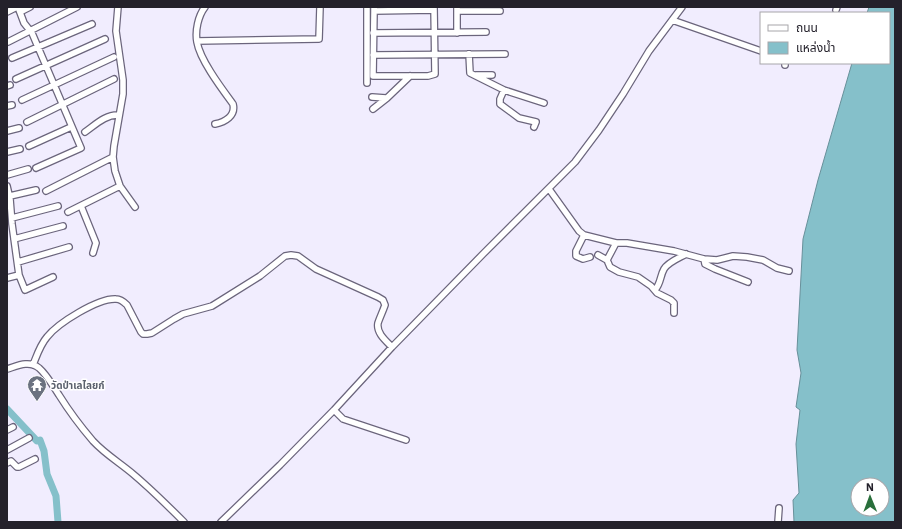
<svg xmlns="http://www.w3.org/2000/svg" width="902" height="529" font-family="'IBM Plex Sans','Noto Sans Thai',sans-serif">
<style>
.water{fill:#85c0ca;stroke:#68909a;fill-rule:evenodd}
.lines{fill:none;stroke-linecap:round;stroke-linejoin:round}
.river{stroke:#85c0ca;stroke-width:7}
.minor-casing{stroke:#6b657c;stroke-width:8}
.minor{stroke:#fff;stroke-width:5.5}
.labels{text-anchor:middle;stroke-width:3;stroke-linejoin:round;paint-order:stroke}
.worship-label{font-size:10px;font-weight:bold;fill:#5b616d;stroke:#fff;text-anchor:start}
</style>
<rect width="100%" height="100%" fill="#f1edfe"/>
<path class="water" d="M869,7H895V522H794L793,500L799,493L796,444L800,410L796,407L801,373L797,350L803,239L818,180L852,63H889V13H867ZM858,485H882V509H858Z"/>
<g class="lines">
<path class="river" d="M7,409L37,441L40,440L44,451L47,474L56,496L58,522"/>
<defs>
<path id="minor" d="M18,7L24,23L32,33L81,148L36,168
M118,7L116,31L123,80V94L114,146L113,157L115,171L120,186L135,207
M205,7C198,16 195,31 197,42C200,60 222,89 233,104C236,116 225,122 215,124
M367,7V83
M374,7V11L434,10
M457,7V33
M836,10L837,7
M374,11L373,76H428L435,74L434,7
M457,11H500
M7,12L17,7
M20,12L30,7
M672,20L761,51
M373,33L486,32
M197,41L319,39L320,7
M8,42L77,7
M469,54L470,73L504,90L544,103
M373,55L505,54
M12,58L92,24
M785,65V63
M476,75H492
M16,79L105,39
M7,86L10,85
M504,90L500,99V104L519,118L536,122L534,127
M372,97L386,98
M22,100L114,57
M7,106L12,105
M373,109L387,98L410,76
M27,122L114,79
M7,131L19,128
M85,132C95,125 106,114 119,115
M29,146L71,127
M7,152L20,149
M7,175L28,169
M7,186L10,199L12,224L19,275L25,290L53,277
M549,189L579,231L584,235L616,243H627L674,251L704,259L717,260L733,256L747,257L763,260L777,268L789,271
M46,191L113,157
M10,196L36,190
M81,206L96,243L93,253
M68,212L120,186
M12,218L58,206
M584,235L576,251V256L583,259L590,257
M14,239L63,226
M598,255L607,260L616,243
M704,259L705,264L715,269L748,282
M607,260L610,267L619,272L638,277L651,286L657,293L671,300L674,303V313
M18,262L69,247
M7,278L19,275
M655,290C661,283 660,276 664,269C668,262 679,258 686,254
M33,365C37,355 40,345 47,337C58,323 98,298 116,299C121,299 124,302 127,305L141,332L143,334H147L152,333L174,319L183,314L212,306L260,276L285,256L291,255L298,256L316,269L378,297L383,300L385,305C383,311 380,317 378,323C376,333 386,341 392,347
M7,369C17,366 29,360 39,368C47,375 53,386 59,395C69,411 81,427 93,441C105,454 120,463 133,474C151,489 168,506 184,522
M334,410L343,419L406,440
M7,430L13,427
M7,450L29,438
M7,463L11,461L17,467H19L35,459
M221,522L280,465L334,410L392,347L483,254L575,162L599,130L623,94L649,51L682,7
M778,522L779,508"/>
</defs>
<use href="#minor" class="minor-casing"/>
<use href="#minor" class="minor"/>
</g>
<defs>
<symbol id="temple-pin" viewBox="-11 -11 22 30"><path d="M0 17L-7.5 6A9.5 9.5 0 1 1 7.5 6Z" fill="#6b7280" stroke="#fff"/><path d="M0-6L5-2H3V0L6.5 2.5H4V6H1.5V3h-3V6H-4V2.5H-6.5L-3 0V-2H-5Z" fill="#fff"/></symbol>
</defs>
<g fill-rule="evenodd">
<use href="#temple-pin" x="26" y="374" width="22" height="30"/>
</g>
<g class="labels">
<g class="worship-label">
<text x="51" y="389">วัดป่าเลไลยก์</text>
</g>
</g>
<rect width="902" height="529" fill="none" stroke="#24212b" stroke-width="16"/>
<rect x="760" y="12" width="130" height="52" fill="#ffffff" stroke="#a7a6aa"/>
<rect x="768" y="25" width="20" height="6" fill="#ffffff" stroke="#a7a6aa"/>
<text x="796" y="32" font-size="12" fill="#24212b">ถนน</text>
<rect x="768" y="42" width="20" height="12" fill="#85c0ca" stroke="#a7a6aa"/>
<text x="796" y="52" font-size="12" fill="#24212b">แหล่งน้ำ</text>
<g transform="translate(870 497) rotate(359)"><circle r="19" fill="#ffffff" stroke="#a7a6aa"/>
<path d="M0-3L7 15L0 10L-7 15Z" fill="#296f3b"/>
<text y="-6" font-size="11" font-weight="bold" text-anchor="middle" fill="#24212b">N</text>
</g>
</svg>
